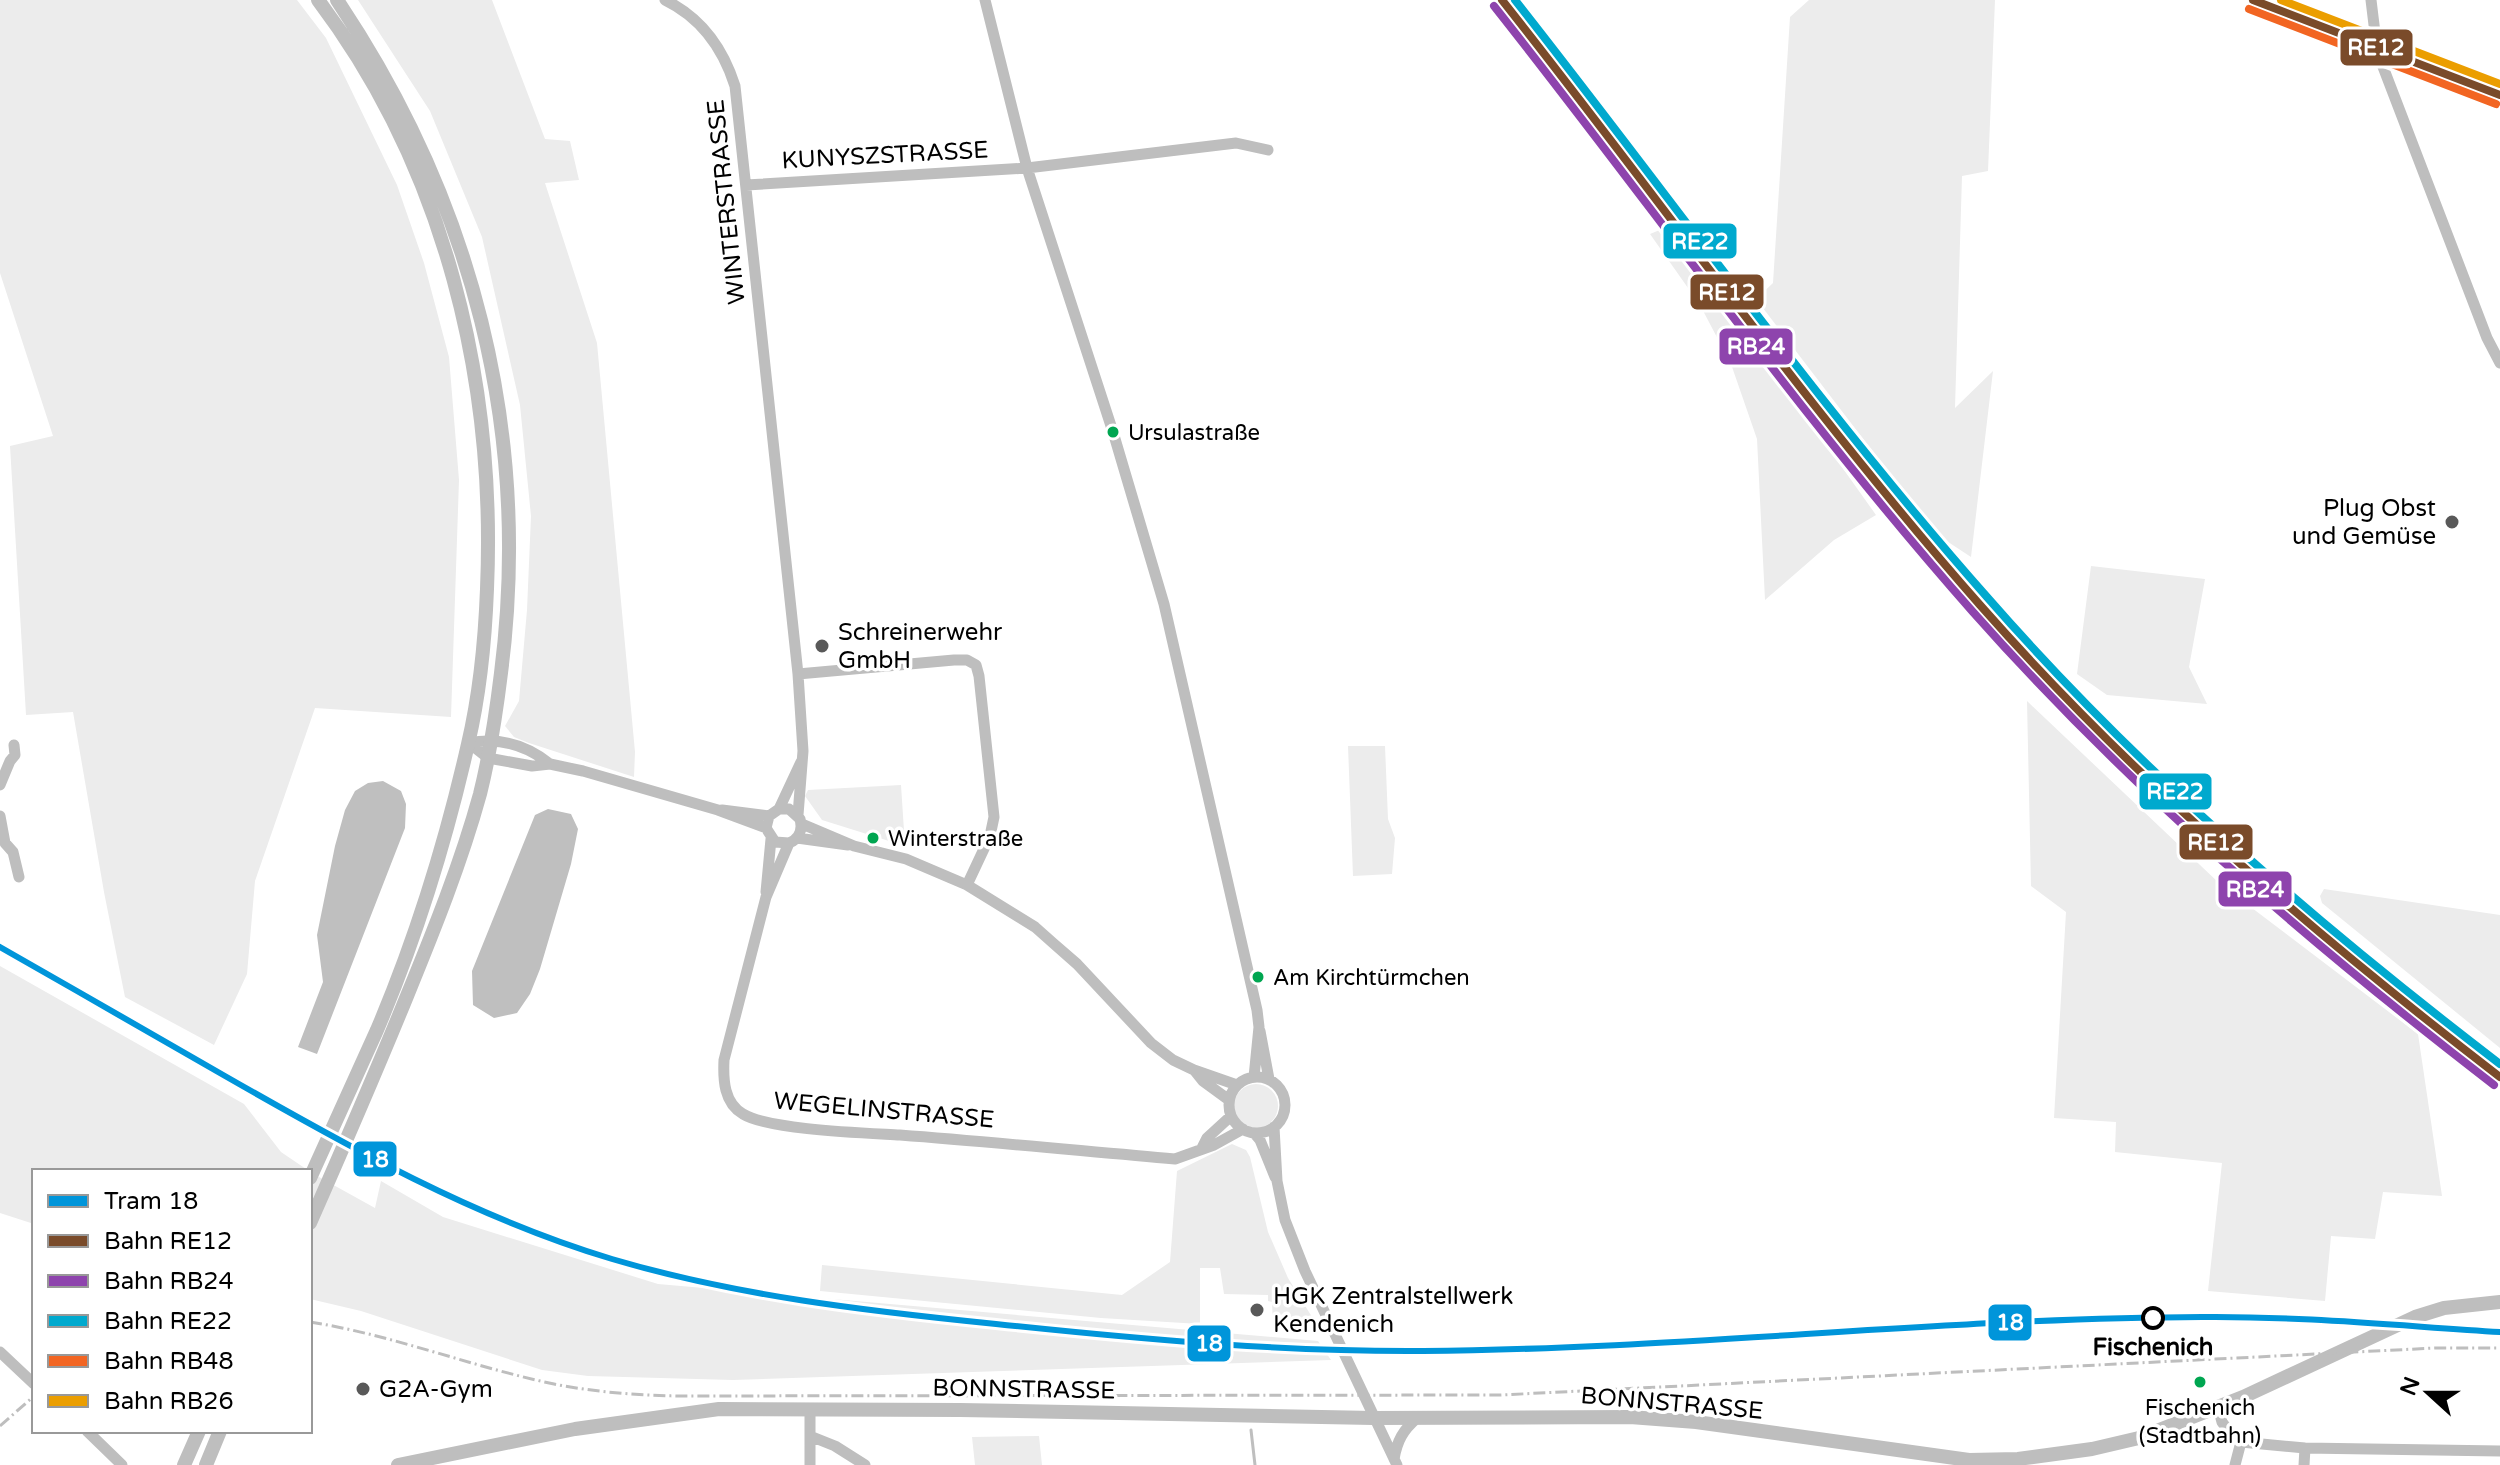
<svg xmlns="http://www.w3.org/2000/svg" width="2500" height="1465" font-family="'Varela Round',sans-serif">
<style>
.green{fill:#ececec}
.water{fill:#bfbfbf}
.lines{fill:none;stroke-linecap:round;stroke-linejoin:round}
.stream{stroke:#bfbfbf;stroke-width:3}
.minor-tunnel{stroke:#d9d9d9;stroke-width:11;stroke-dasharray:11 5.5;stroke-linecap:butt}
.minor{stroke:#bebebe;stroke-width:11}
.major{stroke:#bebebe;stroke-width:14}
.rail{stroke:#bebebe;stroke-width:3;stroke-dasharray:12 4 2 4;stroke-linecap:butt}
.rail-1-casing{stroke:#fff;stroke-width:14}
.rail-2-casing{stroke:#fff;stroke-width:14}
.rail-3-casing{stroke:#fff;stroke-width:14}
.rail-4-casing{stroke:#fff;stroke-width:14}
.rail-5-casing{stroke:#fff;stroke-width:14}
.rail-1{stroke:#7a4b2a;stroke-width:8}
.rail-2{stroke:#8e44ad;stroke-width:8}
.rail-3{stroke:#00a9ce;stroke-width:8}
.rail-4{stroke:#f26522;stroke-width:8}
.rail-5{stroke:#eb9e00;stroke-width:8}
.tram-1-casing{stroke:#fff;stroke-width:12}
.tram-1{stroke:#0095da;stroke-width:6}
.bus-dot{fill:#00a651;stroke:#fff;stroke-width:3}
.poi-dot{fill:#595959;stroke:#fff;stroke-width:3}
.stop-dot{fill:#fff;stroke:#000;stroke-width:4}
.labels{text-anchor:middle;stroke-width:7;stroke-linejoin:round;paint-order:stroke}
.bus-label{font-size:22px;fill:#000;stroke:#fff;text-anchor:start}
.street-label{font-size:24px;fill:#000;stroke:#fff}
.poi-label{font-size:24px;fill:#000;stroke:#fff;text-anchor:start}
.stop-label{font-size:24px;font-weight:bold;fill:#000;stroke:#fff}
.line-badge{stroke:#fff;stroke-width:3}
.badge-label{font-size:22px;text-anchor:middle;font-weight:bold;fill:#fff}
</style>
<rect width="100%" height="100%" fill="#fff"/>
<path class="green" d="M0,0H297L326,38L397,185L424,263L449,357L459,480L451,717L315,708L255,881L247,974L214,1045L125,997L104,892L73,712L26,715L10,446L53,436L0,273Z
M358,0H492L545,139L570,141L579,180L545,183L597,343L635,752L634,777L529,743L514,737L505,726L519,701L527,610L531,516L520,405L482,237L430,111Z
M1809,0H1995L1988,171L1962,176L1955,408L1993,371L1971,557L1936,534L1756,299L1773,283L1790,17Z
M1667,227L1733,314L1876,515L1834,540L1765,600L1757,439L1731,364L1700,305L1650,234Z
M2091,566L2205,579L2189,667L2207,704L2107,695L2077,674Z
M2027,701L2219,883L2418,1034L2442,1196L2383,1192L2375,1239L2331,1236L2325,1301L2208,1291L2222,1163L2115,1152L2116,1122L2054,1118L2066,912L2031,886Z
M1348,746H1385L1388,819L1395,838L1392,874L1353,876Z
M901,785L905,846L822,820L805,796L808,790Z
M2324,889L2500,915V1048L2322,903L2320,896Z
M0,966L244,1104L281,1152L309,1171H34V1224L0,1213Z
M1234 1106a22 22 0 1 1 44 0a22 22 0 1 1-44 0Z
M1232,1144L1246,1150L1250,1157L1268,1232L1288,1278L1312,1317L1311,1326H1273L1272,1302L1268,1301V1295L1224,1294L1220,1268H1200V1324L1101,1318L820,1291L822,1265L1122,1295L1170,1262L1177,1171Z
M310,1172L375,1208L381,1181L443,1217L658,1284L1318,1341L1331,1360L733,1380L588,1376L542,1370L361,1311L310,1299Z
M1039,1436L1042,1465H975L972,1437Z"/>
<path class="water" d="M383,781L401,791L406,804L405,828L317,1054L298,1047L323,982L317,935L335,846L345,810L355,791L368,783Z
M548,809L571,814L578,829L571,864L540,969L530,994L517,1013L494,1018L473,1005L472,971L535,815Z"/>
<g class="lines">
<path class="stream" d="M1251,1430L1255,1465"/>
<path class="minor-tunnel" d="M2375,33L2380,59"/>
<path class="minor" d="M665,0C702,18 723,48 735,86L798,674L803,751L798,815
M985,0L1027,168L1113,432L1164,604L1257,1010L1259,1027L1254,1077
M2371,0L2375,33
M2380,59L2487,338L2500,363
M746,185L1027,168L1236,143L1268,150
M798,674L954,660H967L976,665L979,676L994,817L990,836L967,885
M469,743L488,758L532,766L550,764L583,771L718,810L766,828
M469,743C499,737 526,745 550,764
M0,785L10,761L15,755L14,745
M779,809L801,762
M722,810L769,816L779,809H789L800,819C803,830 799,839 789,843L775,842L766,828L769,816
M0,816L5,843L13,852L19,877
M802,824L854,846L906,859L967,885L1035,927L1053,943L1077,964L1151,1043L1173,1060L1194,1070L1237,1085
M797,838L848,845
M789,843L766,897L724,1060C723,1080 724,1103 743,1114C769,1130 866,1133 900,1135C992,1142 1083,1151 1175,1159L1214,1145L1243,1129
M766,892L771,839
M1260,1031L1269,1079
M1195,1071L1203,1081L1229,1100
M1229 1105a28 28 0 1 1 56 0a28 28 0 1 1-56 0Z
M1274,1127L1277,1181L1285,1220L1305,1271L1397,1465
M1254,1133L1260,1140L1275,1177
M1202,1148L1207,1138L1231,1116
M0,1352L34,1384
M2218,1407L2222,1422L2232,1436L2241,1442L2305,1448L2500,1451
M87,1431L122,1465
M810,1436L835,1446L865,1465
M1394,1459C1397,1441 1403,1430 1417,1418
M810,1465V1411
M2235,1465L2241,1442
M2304,1465L2305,1448"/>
<path class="major" d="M310,1178C332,1129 355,1079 377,1030C416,938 446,841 468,744C480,693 485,642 487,589C496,381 445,168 318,0
M310,1223C343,1148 376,1072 407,996C434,930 461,863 480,794C490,754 496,714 501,673C532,431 472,201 337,0
M184,1465L199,1431
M206,1465L220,1431
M398,1465L575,1429L719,1409L960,1410L1373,1418L1630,1417L1696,1422L1969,1460L2018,1459L2092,1449L2139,1438L2243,1397L2415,1317L2444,1308L2500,1302"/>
<path class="rail" d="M310,1322C393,1335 472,1367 554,1384C594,1392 635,1395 676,1396L1501,1395L2435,1348H2500
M0,1426L34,1396"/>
<defs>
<path id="rail-1" d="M1502,0C1661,201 1810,412 1980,605C2135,781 2314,934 2500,1077
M2253,0L2500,95"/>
<path id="rail-2" d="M1494,6C1654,208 1802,419 1973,612C2129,788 2307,941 2494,1085"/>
<path id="rail-3" d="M1515,0C1672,199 1819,407 1987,597C2140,772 2316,923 2500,1064"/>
<path id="rail-4" d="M2249,9L2496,104"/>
<path id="rail-5" d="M2281,0L2500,84"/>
</defs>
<use href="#rail-1" class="rail-1-casing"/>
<use href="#rail-2" class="rail-2-casing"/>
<use href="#rail-3" class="rail-3-casing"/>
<use href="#rail-4" class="rail-4-casing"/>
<use href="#rail-5" class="rail-5-casing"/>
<use href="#rail-1" class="rail-1"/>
<use href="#rail-2" class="rail-2"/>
<use href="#rail-3" class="rail-3"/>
<use href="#rail-4" class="rail-4"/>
<use href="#rail-5" class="rail-5"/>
<defs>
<path id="tram-1" d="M0,947C75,990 151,1033 225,1076C349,1147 475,1218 612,1259C737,1296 867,1311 996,1324C1138,1339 1280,1352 1423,1351C1683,1349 1942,1318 2202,1317C2301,1316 2401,1326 2500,1332"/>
</defs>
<use href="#tram-1" class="tram-1-casing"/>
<use href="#tram-1" class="tram-1"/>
</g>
<g class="bus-dot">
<circle cx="1113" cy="432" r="7"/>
<circle cx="873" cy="838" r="7"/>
<circle cx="1258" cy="977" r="7"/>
<circle cx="2200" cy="1382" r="7"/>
</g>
<g class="poi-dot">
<circle cx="2452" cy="522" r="8"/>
<circle cx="822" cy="646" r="8"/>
<circle cx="1257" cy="1310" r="8"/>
<circle cx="363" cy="1389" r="8"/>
</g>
<circle class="stop-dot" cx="2153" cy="1318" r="10"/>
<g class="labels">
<g class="bus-label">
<text x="1128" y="440">Ursulastraße</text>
<text x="888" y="846">Winterstraße</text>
<text x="1273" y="985">Am Kirchtürmchen</text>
<text x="2200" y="1415" text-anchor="middle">Fischenich<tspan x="2200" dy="28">(Stadtbahn)</tspan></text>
</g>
<g class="street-label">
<text transform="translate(885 155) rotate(-3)" y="8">KUNYSZSTRASSE</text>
<text transform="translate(726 202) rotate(-96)" y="8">WINTERSTRASSE</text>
<text transform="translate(884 1110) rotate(5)" y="8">WEGELINSTRASSE</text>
<text transform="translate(1024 1389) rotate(1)" y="8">BONNSTRASSE</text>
<text transform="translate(1672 1403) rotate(5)" y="8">BONNSTRASSE</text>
</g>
<g class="poi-label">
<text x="2436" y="516" text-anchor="end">Plug Obst<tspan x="2436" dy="28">und Gemüse</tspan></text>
<text x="838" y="640">Schreinerwehr<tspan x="838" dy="28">GmbH</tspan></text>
<text x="1273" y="1304">HGK Zentralstellwerk<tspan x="1273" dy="28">Kendenich</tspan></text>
<text x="379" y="1397">G2A-Gym</text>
</g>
<g class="stop-label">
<text x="2153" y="1355">Fischenich</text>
</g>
</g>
<g class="line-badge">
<rect x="2339" y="28" width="75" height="39" rx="8" fill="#7a4b2a"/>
<rect x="1662" y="222" width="76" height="38" rx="8" fill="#00a9ce"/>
<rect x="1689" y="273" width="76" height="38" rx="8" fill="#7a4b2a"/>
<rect x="1718" y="327" width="76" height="39" rx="8" fill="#8e44ad"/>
<rect x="2138" y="772" width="75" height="39" rx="8" fill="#00a9ce"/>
<rect x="2178" y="823" width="76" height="38" rx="8" fill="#7a4b2a"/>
<rect x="2217" y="870" width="76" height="38" rx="8" fill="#8e44ad"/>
<rect x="352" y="1140" width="46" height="38" rx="8" fill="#0095da"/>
<rect x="1987" y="1303" width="46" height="39" rx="8" fill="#0095da"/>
<rect x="1186" y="1324" width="46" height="39" rx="8" fill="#0095da"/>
</g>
<g class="badge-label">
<text x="2376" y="55">RE12</text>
<text x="1700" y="249">RE22</text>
<text x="1727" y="300">RE12</text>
<text x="1756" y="354">RB24</text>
<text x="2175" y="799">RE22</text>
<text x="2216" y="850">RE12</text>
<text x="2255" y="897">RB24</text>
<text x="375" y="1167">18</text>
<text x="2010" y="1330">18</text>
<text x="1209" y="1351">18</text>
</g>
<rect x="32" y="1169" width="280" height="264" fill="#ffffff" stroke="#999999" stroke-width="2"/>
<rect x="48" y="1195" width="40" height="12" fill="#0095da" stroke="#999999" stroke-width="2"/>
<text x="104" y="1209" font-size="24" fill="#000000">Tram 18</text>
<rect x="48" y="1235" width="40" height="12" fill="#7a4b2a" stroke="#999999" stroke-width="2"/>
<text x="104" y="1249" font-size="24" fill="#000000">Bahn RE12</text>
<rect x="48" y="1275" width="40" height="12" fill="#8e44ad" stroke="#999999" stroke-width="2"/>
<text x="104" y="1289" font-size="24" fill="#000000">Bahn RB24</text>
<rect x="48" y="1315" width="40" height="12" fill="#00a9ce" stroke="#999999" stroke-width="2"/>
<text x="104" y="1329" font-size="24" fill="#000000">Bahn RE22</text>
<rect x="48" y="1355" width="40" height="12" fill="#f26522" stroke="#999999" stroke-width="2"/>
<text x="104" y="1369" font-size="24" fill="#000000">Bahn RB48</text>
<rect x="48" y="1395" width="40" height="12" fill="#eb9e00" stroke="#999999" stroke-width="2"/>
<text x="104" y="1409" font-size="24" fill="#000000">Bahn RB26</text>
<g transform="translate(2428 1393) rotate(291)" stroke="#ffffff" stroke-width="6" paint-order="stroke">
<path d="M0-6L14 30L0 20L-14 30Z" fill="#000000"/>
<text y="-12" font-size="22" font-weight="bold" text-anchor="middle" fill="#000000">N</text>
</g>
</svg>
